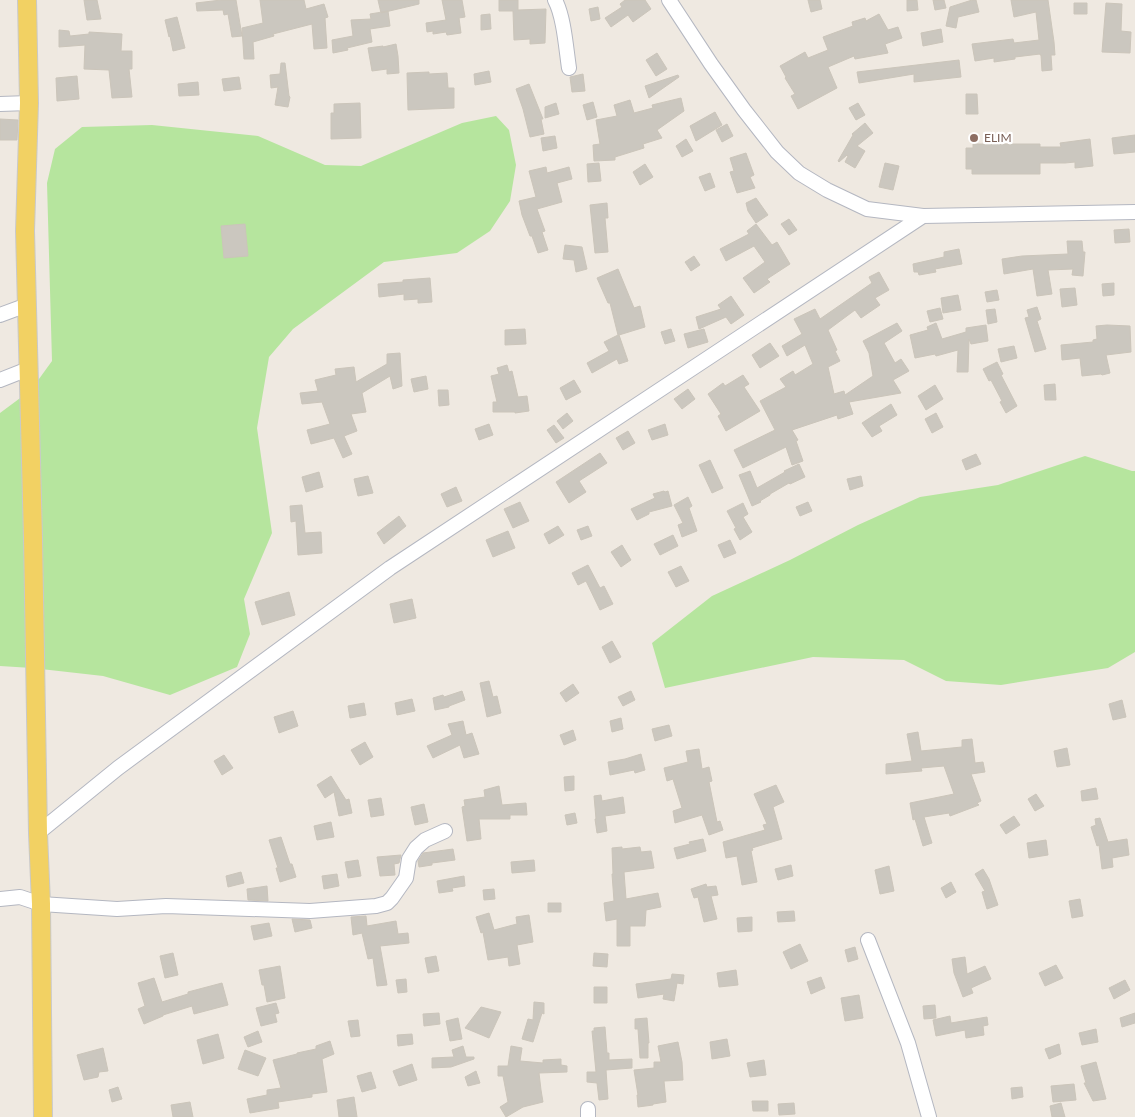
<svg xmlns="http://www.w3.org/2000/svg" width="1135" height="1117" font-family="Lato,sans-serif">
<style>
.green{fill:#b6e59e}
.building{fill:#cbc7bf;stroke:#cbc5ba}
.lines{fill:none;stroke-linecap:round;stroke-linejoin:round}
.minor-casing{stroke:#b4b7c1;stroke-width:16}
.major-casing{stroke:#c9c9c9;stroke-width:20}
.minor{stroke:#fff;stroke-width:14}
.major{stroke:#f2d163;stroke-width:18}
.education-dot{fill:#8d6e63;stroke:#fff;stroke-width:2}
.labels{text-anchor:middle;stroke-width:4.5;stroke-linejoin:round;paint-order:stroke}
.education-label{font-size:12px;fill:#785e54;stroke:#fff;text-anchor:start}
</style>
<rect width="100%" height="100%" fill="#efe9e1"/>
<path class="green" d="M496,116L509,130L516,165L510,201L490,231L457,253L384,262L293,329L269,357L257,428L272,533L244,599L250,634L237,667L170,695L103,676L32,668L0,666V413L31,390L52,361L47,183L55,149L82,127L152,125L258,136L325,165L361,166L462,123Z
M1085,456L1132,471H1135V652L1108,668L1001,685L946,681L904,660L813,657L665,688L652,643L712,596L790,560L858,525L920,497L998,485Z"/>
<path class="building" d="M84,0H97L101,19L87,20Z
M221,0H236L242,36L232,37L228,14L224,15L223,10L197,11L196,3Z
M260,0H304L306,9L324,4L328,17L325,18L327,48L314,49L312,24L273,34L274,36L253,42L254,59H244L242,28L263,23Z
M378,0H419V4L381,13Z
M442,0H462L465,17L459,18L461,33L447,35L446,32L433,34V31L427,32L426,23L446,20Z
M499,0H518V10L546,9L545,43L530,44V39L514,40L513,11H499Z
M625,0H645L651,9L633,22L628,15L611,27L605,18L622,7L620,4Z
M808,0H820L822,9L811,12Z
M907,0H917L918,10L907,11Z
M933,0H944L946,8L935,10Z
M972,0H976L979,12L958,17L956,28L946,26L950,7Z
M1011,0H1048L1054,42L1055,55H1051L1052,70L1042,71L1041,55H1040V54L1015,57V59L994,62V58L975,61L972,44L1013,39L1014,43L1039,40L1036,12L1014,17Z
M1074,3H1087V14H1074Z
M1106,3L1122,4L1121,31L1131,32L1130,53L1102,52Z
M598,7L600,19L591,21L589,9Z
M388,11L390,26L370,29L372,42L347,48L348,50L333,53L332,40L353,36L351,20L371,19L370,14Z
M490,14L491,29L481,30V15Z
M879,14L888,30L898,27L902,38L885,44L888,53L855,59L854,56L828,67L837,88L798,109L791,96L795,94L785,78L786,77L780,66L805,52L808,58L828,50L823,37L853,26L852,22L865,18L866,21Z
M177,17L185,48L173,51L170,36L169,37L165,20Z
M941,29L943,42L923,46L921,33Z
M59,30L69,31L70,36L89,34V32L122,34L121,51H132V69H129L132,97L112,98L109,70L84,69L85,45L59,47Z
M396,44L398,56L399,73L387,74V69L372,71L368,48L383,46V47Z
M657,53L667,69L656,76L646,60Z
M959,60L961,77L914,82V74L859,83L857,72Z
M281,63H285L289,96L290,97L288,107L275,105L278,87L271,88L270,75L280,74Z
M489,71L491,82L475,85L474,74Z
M429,72V74L447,73L448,88H454V108L408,110L407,73Z
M583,74L585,91L572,92L570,77Z
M678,75L679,77L649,98L645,86Z
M77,76L79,99L57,101L56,78Z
M239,77L241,89L224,91L222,79Z
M198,82L199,95L179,96L178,84Z
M529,84L543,119H541L544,134L530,137L523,109L516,89Z
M966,94H977L978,114H966Z
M681,98L684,111L657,130L662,138L643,144L644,148L615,157V160L594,161L593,145L600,144L596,120L617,116L614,105L630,100L634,113L653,108L652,105Z
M593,102L597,117L587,120L583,105Z
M360,103L361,138L331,139V113H334V104Z
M556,103L559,114L545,118V107Z
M858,103L865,115L856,120L849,108Z
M715,112L722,125L696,141L690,126Z
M0,119L18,120L17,140H0Z
M865,123L873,133L857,146L865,151L855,168L845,162L848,156L847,155L839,162L838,161L853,135L852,134Z
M727,124L733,136L722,142L716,130Z
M1135,135V152L1114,154L1112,138Z
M555,136L557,148L543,151L541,138Z
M686,139L693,151L682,157L676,146Z
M1090,139L1093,166L1075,168V162L1065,163H1040V174H972V169H966V148H973V144H1040V147H1061L1060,143Z
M746,153L754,175L750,177L755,188L737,193L730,172L734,171L730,158Z
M599,163L601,181L588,182L587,164Z
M885,163L899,166L893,190L879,187Z
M645,164L653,177L640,185L633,172Z
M546,167L547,173L569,167L572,179L557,183L562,202L537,209L545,231L542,232L548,250L538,253L532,236H530L522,215L519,201L536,197L529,171Z
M710,173L715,187L705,191L699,177Z
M756,198L768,215L756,223L748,211L746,203Z
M607,203L608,218H605L608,252L595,253L590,205Z
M789,219L797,230L789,235L781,224Z
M245,224L248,256L224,258L221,226Z
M756,224L772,245L777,242L790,264L767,279L770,282L754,293L743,278L765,262L754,246L726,261L720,249L749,234L747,231Z
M1129,229L1130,242L1115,243L1114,230Z
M1067,241H1082L1083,252H1085L1083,276L1072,275L1073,269L1048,270L1052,294L1037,296L1033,269L1004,274L1002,259L1022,256L1068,254Z
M565,245L582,247L587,269L576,272L574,260L563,259Z
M959,249L962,264L935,269L936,272L919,275L918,272H914L913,264L944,257V252Z
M694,256L700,265L691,271L685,262Z
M618,269L634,308L640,306L645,327L619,335L628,361L619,364L617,359L592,373L587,363L609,351L604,342L618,335L610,303H608L597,278Z
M879,272L889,290L875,298L880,305L861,318L855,310L828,330L837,350L835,351L840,361L828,367L834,394L844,391L845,395L873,376L869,353L863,341L897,323L902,331L884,343L895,363L901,359L909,371L893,380L901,393L849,402L853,414L838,419L837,415L792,430L798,440L796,441L803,461L792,465L786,447L743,468L734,450L775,430L760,401L786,387L780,379L793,371L795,375L813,364L805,345L787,356L782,346L802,334L794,319L815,309L820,319L872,283L869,277Z
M430,278L432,302L418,303V299L404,300V294L379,297L378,284L403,282V280Z
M1114,283V295L1103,296L1102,284Z
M1075,288L1077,305L1062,307L1060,289Z
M997,290L999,300L987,302L985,292Z
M958,295L961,310L943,313L941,298Z
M731,296L744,315L731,324L726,317L699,329L696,317L721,309L718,305Z
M1037,307L1041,319L1037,321L1046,349L1035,352L1025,318L1029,317L1027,310Z
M940,308L943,319L930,322L927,311Z
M995,309L997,322L988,324L986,310Z
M936,323L942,339L966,332V328L986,325L988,341L971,344L969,339L968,372H957L958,350L936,356L935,354L915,358L910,335L928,330L927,327Z
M1107,325L1130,326L1131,352L1106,355L1110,373L1102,375L1101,374L1082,376L1080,358L1062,360L1061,345L1093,342V340L1097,339L1096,326Z
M525,329L526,344L505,345V330Z
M671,329L675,341L665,344L661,332Z
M704,329L708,342L688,348L684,334Z
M770,343L779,356L760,368L752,355Z
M1014,346L1017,358L1001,362L998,349Z
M400,353L402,386L393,389L390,376L362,393L366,412L351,414L357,431L344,436L352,454L343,458L334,438L311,444L307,430L330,424L322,402L302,404L300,393L318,391L315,380L336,375L335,369L354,367L356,382L387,364V354Z
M997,362L1003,374L1001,375L1017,406L1006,413L1000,402L1002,401L991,380L989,381L983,369Z
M507,365L509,372L512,371L518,397L527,396L529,411L515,413V412H493V402H497L491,376L499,374L497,368Z
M743,375L749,384L744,387L760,411L726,431L718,416L721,414L708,394L723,383L725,386Z
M426,376L428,389L414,392L411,379Z
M574,380L581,392L566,400L560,388Z
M1055,384L1056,400H1045L1044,385Z
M935,385L943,399L926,410L918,396Z
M688,389L695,399L682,409L674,399Z
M438,390H448L449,405L439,406Z
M891,404L897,415L879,426L882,431L872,437L862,423Z
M567,413L573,421L563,429L557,421Z
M936,413L943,427L932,433L925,419Z
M489,424L493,435L479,440L475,429Z
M665,424L668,435L652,440L648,430Z
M554,425L564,438L556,443L547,430Z
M628,431L635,443L623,450L616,438Z
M600,453L607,463L579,481L586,492L569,503L556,482Z
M976,454L981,464L966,470L962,460Z
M710,460L723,488L712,493L699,465Z
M799,464L805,477L790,484L789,483L770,494V495L760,501L761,502L752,506L739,475L750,471L757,488L785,472L784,471Z
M319,472L323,487L306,492L302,477Z
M368,476L373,493L358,496L354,479Z
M861,476L863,486L850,490L847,479Z
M456,487L462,501L447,507L441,494Z
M664,491L665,492L668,491L672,506L649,512V514L637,520L631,509L655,498L653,494Z
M688,497L692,506L689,508L697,531L682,537L678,525L683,523L674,505Z
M520,502L529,521L513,528L504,509Z
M808,502L812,511L800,516L796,507Z
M743,503L748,514L743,517L752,532L740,540L734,529L736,528L727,511Z
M302,505L305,533L321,532L322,553L298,555L296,521L291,522L290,506Z
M399,516L406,526L384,544L377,533Z
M558,526L564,535L549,544L544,534Z
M588,526L592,536L581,540L577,530Z
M508,531L515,548L493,557L486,540Z
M673,535L678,546L660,555L654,544Z
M730,540L736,553L724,558L718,545Z
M622,545L631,560L621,567L611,552Z
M588,565L600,588L604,586L613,604L600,610L586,581L578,585L572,573Z
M681,566L689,581L676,587L668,572Z
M289,592L295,615L262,625L255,602Z
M412,599L416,618L394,623L390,604Z
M612,641L621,657L610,663L602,647Z
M489,681L493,697L497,696L501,713L487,717L480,683Z
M573,684L579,693L566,702L560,693Z
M462,691L465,700L449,706V707L435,710L433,698L443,695L444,697Z
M631,691L635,700L623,706L618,697Z
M412,699L415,711L397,715L395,703Z
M1122,700L1126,717L1113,720L1109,704Z
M364,703L366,715L350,718L348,706Z
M293,711L298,726L279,733L274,717Z
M621,718L623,729L612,732L610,721Z
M463,721L466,735L472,733L479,754L464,758L460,745L433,758L427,746L452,735L448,724Z
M669,725L672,736L655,741L652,729Z
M573,730L576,740L564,745L560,735Z
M918,732L921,751L962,747V740L972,739L975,763L983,762L985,772L971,774L981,801L977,803L979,805L950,816L949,813L924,817L932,843L923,846L915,819L913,820L910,803L954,794L944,766L921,768L922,771L886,774V764L912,761L907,734Z
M365,742L373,757L360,765L351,750Z
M1067,748L1070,765L1057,767L1054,751Z
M699,749L702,769L709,767L712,781L709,782L717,822L720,821L723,830L709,835L702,815L675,823L673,811L682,808L673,779L667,781L664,768L688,762L686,751Z
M641,754L645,770L635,773L634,770L610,775L608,762L625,759Z
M224,755L233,768L222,775L214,761Z
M331,776L346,800L349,799L352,813L339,816L334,792L325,798L317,785Z
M574,776V790L565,791L564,777Z
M776,785L784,802L773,807L782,839L752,848L753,850L751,851L757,882L742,885L737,856L726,858L723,842L765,830L763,825L767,824L754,794Z
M499,786L502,805L526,803L527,815H510V819H479L481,839L467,841L462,807L465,806L464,800L485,797L484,790Z
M1096,788L1098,799L1082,801L1081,791Z
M1036,794L1044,806L1035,811L1028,799Z
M601,795L602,801L623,797L625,813L605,816L607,831L597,833L595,819H596L594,796Z
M381,798L384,815L371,817L368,800Z
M424,804L428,822L415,825L411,807Z
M575,813L577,823L567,825L565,815Z
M1014,816L1020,825L1006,834L1000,825Z
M1100,818L1108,842L1127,839L1129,855L1112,858L1113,867L1102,869L1099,845L1097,846L1091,827L1096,825L1095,819Z
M331,822L334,837L317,840L314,826Z
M281,837L290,864H292L296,877L280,882L276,868H278L269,840Z
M703,839L706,851L677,859L674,848L690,844L689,842Z
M1046,840L1048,855L1029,858L1027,843Z
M622,847V849L640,847L641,852L651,851L654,868L624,872L626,899L658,893L661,907L646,910L645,926H630V946H617V919L606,921L604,903L614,901L612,874H613L612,848Z
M453,849L455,860L432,863V865L419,867L418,861L423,853Z
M401,855L399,863L394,864L395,875L380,876L377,857Z
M358,860L361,876L348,878L345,862Z
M534,860L535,871L512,873L511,862Z
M791,865L793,876L778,880L775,869Z
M889,866L894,891L880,894L875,870Z
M983,869L989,879L998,905L987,909L982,892L985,891L975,874Z
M241,872L244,883L228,887L226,876Z
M337,874L339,886L324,889L322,876Z
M464,876L465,886L452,888L453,891L439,893L437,881Z
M951,882L956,892L946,898L941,888Z
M706,884L707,887L716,886L718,895L711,896L717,919L704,922L698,897L694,898L691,889Z
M267,886L268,901L248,900L247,889Z
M494,889L495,899L484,900L483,890Z
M1080,899L1083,916L1072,918L1069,901Z
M548,903H561V912H548Z
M794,911L795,921L778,922L777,912Z
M489,913L494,930L517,924L516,917L529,915L533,942L517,945L520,964L509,966L508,957L488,960L483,932L481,933L476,917Z
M366,916L367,926L396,921L398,934L408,933L409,943L380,946L387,985L377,986L373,958L368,959L362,933L353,935L351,917Z
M752,917V931L738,932L737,918Z
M292,919L310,920L312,928L295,932Z
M269,923L272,936L254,940L251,926Z
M800,944L808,961L791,969L783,952Z
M855,947L858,959L848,962L845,950Z
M173,953L178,975L165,978L160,956Z
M594,953L608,954L607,967L593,966Z
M436,956L439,971L428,973L425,958Z
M965,957L967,974L985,966L991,979L971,988L973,993L963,997L954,973L952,959Z
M1056,965L1063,978L1045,986L1039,973Z
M280,966L285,998L267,1002L264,985H262L259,970Z
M736,970L738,985L719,987L717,973Z
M672,974L684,975L683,984L677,983L674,1001L663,999L664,994L638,998L636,984L671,979Z
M821,977L825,988L811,994L807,982Z
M154,978L162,1002L188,994V992L222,983L228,1005L194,1014L192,1006L163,1015V1016L144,1024L138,1009L145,1006L138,983Z
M406,979L407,992L398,993L396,980Z
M1125,980L1130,990L1114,999L1109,988Z
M594,987H607V1003H594Z
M859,995L863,1018L845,1021L841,998Z
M534,1002L544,1003V1014L542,1013L533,1042L522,1039L528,1019L533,1020Z
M276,1003L279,1013L275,1014L277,1022L261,1026L256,1008Z
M935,1005L936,1018L924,1019L923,1006Z
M481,1007L501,1012L489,1038L465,1028Z
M439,1013L440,1024L424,1026L423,1014Z
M1135,1013V1023L1122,1027L1120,1018Z
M950,1016L951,1023L987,1017L988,1025L983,1026L984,1035L966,1038L965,1030L936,1036L933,1020Z
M458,1018L462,1039L450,1041L446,1021Z
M647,1018L649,1043H648V1058H640L638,1029H635V1019Z
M358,1020L360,1036L351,1037L348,1021Z
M605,1027L607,1053H609V1060L632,1059V1068L606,1070L608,1099L599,1100L597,1083L587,1082V1072H596L592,1031H594V1028Z
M1096,1029L1098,1042L1082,1045L1079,1033Z
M258,1031L262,1042L248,1047L244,1037Z
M218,1034L224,1058L203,1064L197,1040Z
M412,1034L413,1044L398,1046L397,1035Z
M727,1039L730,1056L712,1059L710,1042Z
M330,1041L334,1054L322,1059L327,1092L312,1094V1097L278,1102L279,1108L250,1113L247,1099L267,1095V1090L281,1088L273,1060L297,1054V1053L316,1049V1046Z
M678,1042L682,1062L683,1080L664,1081L666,1102L653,1104V1105L638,1107L637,1095H638L634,1070L654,1068V1062H661L658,1046Z
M1059,1044L1061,1054L1049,1059L1045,1049Z
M463,1046L466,1057H474V1059L451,1067L432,1068V1058L454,1057L452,1050Z
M511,1046L522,1048L520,1061L543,1063V1060L561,1059V1065L567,1066V1072L539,1073L541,1090L543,1102L523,1107L506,1117L500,1107L508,1102L503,1076H498V1066H508Z
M103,1048L108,1071L99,1072L98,1077L84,1080L77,1055Z
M245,1050L266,1058L258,1076L238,1069Z
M764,1060L766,1075L750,1077L747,1063Z
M1096,1062L1106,1099L1093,1101L1084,1083H1086L1081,1066Z
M412,1064L417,1080L399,1086L393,1071Z
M476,1071L480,1083L468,1086L465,1077Z
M371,1072L376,1088L362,1092L357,1076Z
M1074,1084L1076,1100L1053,1102L1051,1086Z
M118,1087L122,1099L112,1102L109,1090Z
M1022,1087L1023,1097L1012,1099L1011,1088Z
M354,1097L357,1117H339L337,1100Z
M752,1101H768V1111H753Z
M190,1102L193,1117H173L171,1105Z
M794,1103L795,1114L779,1115L778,1104Z
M1061,1103L1065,1117H1052L1050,1106Z"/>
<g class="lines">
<defs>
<path id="minor" d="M555,0C564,17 566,48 569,68
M669,0L711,64L744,110L777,152L799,173L827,190L867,209L923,216L1135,212
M0,104L29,103
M0,315L27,305
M0,380L28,369
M38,833L118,768L390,568L923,216
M0,899L20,897L41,904L117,909L166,906L310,911L376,906L387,903L392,898L406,878L409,859L416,848L425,840L445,831
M868,940L908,1043L929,1117
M588,1117V1109"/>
<path id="major" d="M27,0L29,103L25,231L33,538L38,833L41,904L43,1117"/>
</defs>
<use href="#minor" class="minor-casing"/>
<use href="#major" class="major-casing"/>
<use href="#minor" class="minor"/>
<use href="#major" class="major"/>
</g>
<circle class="education-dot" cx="974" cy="138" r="5"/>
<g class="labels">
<g class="education-label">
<text x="984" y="142">ELIM</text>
</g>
</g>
</svg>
